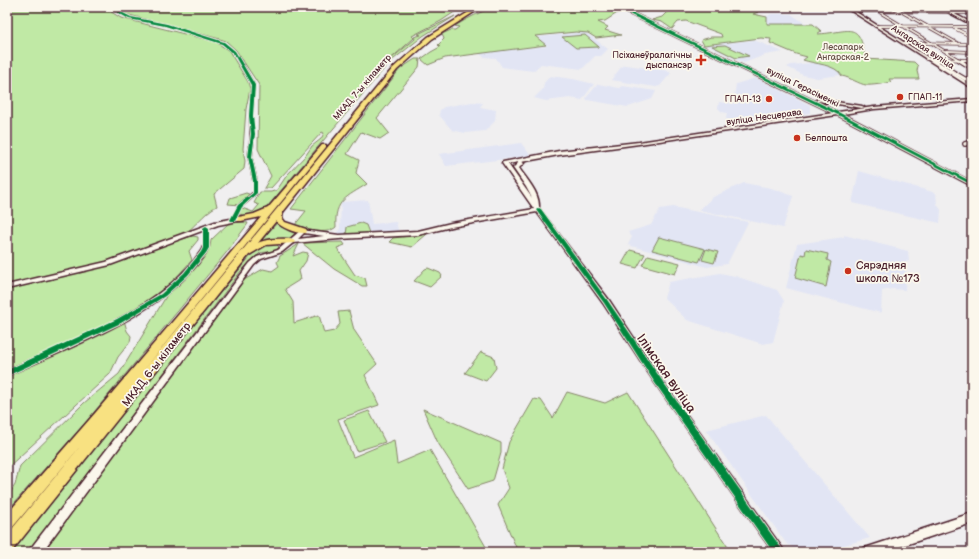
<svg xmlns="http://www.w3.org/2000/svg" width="979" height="559" font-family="'Balsamiq Sans',sans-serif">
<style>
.built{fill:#e2e5f4}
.green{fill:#c0e9a5;stroke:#858468}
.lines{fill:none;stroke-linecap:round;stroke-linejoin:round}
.street-far3-casing{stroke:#4a1f2b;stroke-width:3.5}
.street-far2-casing{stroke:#4a1f2b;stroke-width:5}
.street-far1-casing{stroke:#4a1f2b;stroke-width:6}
.street-casing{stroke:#4a1f2b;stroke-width:8}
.secondary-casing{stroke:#4a1f2b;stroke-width:3}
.highway-casing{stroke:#4a1f2b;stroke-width:3}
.street-far3{stroke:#fbf7ec;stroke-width:2}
.street-far2{stroke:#fbf7ec;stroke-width:3}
.street-far1{stroke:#fbf7ec;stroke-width:3.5}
.street{stroke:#fbf7ec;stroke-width:5}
.secondary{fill:#fbf7ec;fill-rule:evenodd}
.highway{fill:#f8e181;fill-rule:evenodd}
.cycleway-casing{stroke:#fbf7ec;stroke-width:2}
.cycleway{fill:#00873e;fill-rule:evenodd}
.poi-dot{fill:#c8321e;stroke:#fbf7ec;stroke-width:1.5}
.labels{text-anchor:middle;stroke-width:3.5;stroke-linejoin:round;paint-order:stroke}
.far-park-label{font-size:9px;fill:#68524a;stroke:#fbf7ec}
.far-street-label{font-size:9px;fill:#4a1f2b;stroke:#fbf7ec}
.far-poi-label{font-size:9px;fill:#4a1f2b;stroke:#fbf7ec;text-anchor:end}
.poi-label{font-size:11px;fill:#4a1f2b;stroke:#fbf7ec;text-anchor:start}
.street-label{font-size:11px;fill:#4a1f2b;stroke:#fbf7ec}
.near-street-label{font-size:13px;fill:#4a1f2b;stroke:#fbf7ec}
</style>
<rect width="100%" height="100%" fill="#f0eff0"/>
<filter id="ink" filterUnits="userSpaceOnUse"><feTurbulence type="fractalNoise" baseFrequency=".025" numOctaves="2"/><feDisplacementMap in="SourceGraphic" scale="8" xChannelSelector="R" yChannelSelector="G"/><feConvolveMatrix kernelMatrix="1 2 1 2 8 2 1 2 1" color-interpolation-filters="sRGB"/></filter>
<g filter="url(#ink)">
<path class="built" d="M771,14H791L806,24H769L764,18Z
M585,32L608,49L601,56H595L582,69L541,64L533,71L502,67L496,58L484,57L478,53L547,46L537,37Z
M754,40L783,52L765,55L744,63L706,45Z
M811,63H839L848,74L817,78L803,75L787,67L791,65Z
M626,65L669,71L671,73L660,86L656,87L611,80L622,66Z
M550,76L573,79L594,84L582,100L570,98L546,101L534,98L543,89L544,83Z
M756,78L810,105V113L730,125L726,118L727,113L722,112L718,108L719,102L733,104L736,84Z
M598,84L619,88L622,86L656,91L652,99L628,107L587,100L586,98Z
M472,102L483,103L480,107L496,110L495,121L485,131L465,133L452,130L439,115L440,110L444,107Z
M521,143L531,156L446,166L439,154Z
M859,171L936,193L937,204L941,210L940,223L852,203Z
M744,183L771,188L793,196L783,228L699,210L713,197Z
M368,200L372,224L396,222L399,233L335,235L340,229L341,202Z
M673,207L748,222L727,264L707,267L628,245L632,237L628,232L651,225L660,209Z
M844,235L908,251L909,261L906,262L905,290L892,289L882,291L881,313L786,288L797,244L844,237Z
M720,273L735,276L777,290L784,301L773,342L763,344L687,320L664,298L669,282Z
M766,415L797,452L870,538L818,552L798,551L786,543L706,430Z"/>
<path class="green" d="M7,7H103L121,18L216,42L229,51L248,82L250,89L246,109L243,149L245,161L244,169L214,194L217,206C203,213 195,228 181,236L182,239L193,236L198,237V240L189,251L192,260L163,292L123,316L127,331L131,336L130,342L118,357L110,374L7,468Z
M112,7H462L441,21L412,36L414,38L386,63L415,39L414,37L421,35L418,34L455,16L423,36L389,63L267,207C260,214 248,217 239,214V211L242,208L253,212L259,205L254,203L260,192H271L277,190L287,175L306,155L312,146L321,139L324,133L322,132L271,188H264L271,176L258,149L259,85L236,50L226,41L220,39L126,14Z
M494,7H622V10L605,21L598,22L608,27L605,30L621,35L596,38L588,33L576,32L535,36L546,45L445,58L428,65L421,59L431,52L440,47L438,45L444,39L442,34L451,30H455L459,27L455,26C468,18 480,12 494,7Z
M654,7H759L766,9L753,14L767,17V24H813L821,31L817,34C848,33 860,18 865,59L914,62L918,66L917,71L919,79H889L891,82C888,83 870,86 866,85C859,84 851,78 842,76C836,64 814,64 803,60L807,57L796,54L770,43L771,39L761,38L704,45L701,40L711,37H722L721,34L686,21L678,22L672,29L662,22L652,20L662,17L668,11L654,10Z
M585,35L599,47L576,48L562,37Z
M725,45L749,56L736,58L712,46Z
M415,59H420L419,67L377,118L389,133L380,139L361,132L347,154L359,160L356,173L367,184C347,197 334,200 336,227C326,236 306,229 294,226L306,211L291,209L400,69Z
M246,193L251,195L240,205L228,204L230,198Z
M231,221L248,223L247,225L226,253L85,423L7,511V498L15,485L20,466L84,403L119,374L167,295L185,279L206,255L210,247L211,240Z
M277,223L281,227L296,232C288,244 271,242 258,244Z
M361,223L366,225L369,233L366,234L346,235L347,227Z
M427,234L412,247L389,242L393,238Z
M659,237L705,249L699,262L652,250Z
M343,242L345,245L337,248L355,275L365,278L367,286H362L334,269L302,243Z
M276,244L279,247C274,254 267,251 260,253L241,271L28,552H12L196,322L254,252L266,245Z
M299,244L293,256L303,252L308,253L306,261L299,271L301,279L285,289L293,302L294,323L319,315L324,333L334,331L340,324L338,312L349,311L354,330L377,364L365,375L379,405L338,419L353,457L394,440L397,464L430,450L489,552H42L205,330L244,280L263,269L272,271L279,266L277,262L280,256Z
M706,249L718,252L714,263L702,260Z
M806,249L828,254L827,260L831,262L826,287L795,278L801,254L805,255Z
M630,250L645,254L637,268L622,264Z
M648,255L680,263L675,274L642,265Z
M428,268L440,273L442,276L430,287L414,281L425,269Z
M481,352L494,357L496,368L486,381L465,373Z
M567,392L605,403L628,392L731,552H518L498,505L509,488L502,469L509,442L534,399L541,400L553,418Z
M423,409L501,443V453L493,481L468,489L438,443Z
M369,411L385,442L357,451L344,420Z"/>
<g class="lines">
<defs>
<path id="street-far3" d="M109,7L130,18L166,25L223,43L234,52L239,61
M871,7L961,61
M893,7L957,43
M851,11L948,12
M951,13H972
M875,26L972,27
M954,28L972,37
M908,43L972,44
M946,51L972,52
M926,59L972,60
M931,59L935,61"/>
<path id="street-far2" d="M239,60L253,85L251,116L252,141
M933,60L972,83
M959,60L972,68"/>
<path id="street-far1" d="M965,144L972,142
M233,220L240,206L255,193V181L250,157L252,140
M206,228V245"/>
<path id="street" d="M7,373C70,344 152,316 196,262C200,256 206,251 206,244"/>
<path id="secondary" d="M627,7H629L630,10L633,13L838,112L874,107L972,99V101L874,109L843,114L972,182V186L837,115L639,144L559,155L521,162L524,163L519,168C527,180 540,193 539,208L609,300L661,379L785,552H773L655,383L603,303L537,212L451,227L418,235L339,239L293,243L282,252L261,259L254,265L42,552H29L31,548L250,263L257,257L278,250L301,230L339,235L418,231L451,223L534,209L502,163L503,162L559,151L639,142L833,113L631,15L626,10ZM519,162L513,168L526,187L532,198L508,164ZM304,233L324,236L298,239Z
M845,7H848L972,85V88Z
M938,7H941L972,23V25Z
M817,99L862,106L864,107L862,108L819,101H817Z
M241,217L244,219L243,220L218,225L110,265L7,289V285L106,262L215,222Z
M972,513V523L884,552H862L864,548L868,547Z"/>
<path id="highway" d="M477,7H482L432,39L397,70L283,212L282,218L285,222L306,229L307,231L306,233C297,234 281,228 276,221L258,243C265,239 290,237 295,241L294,243L266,245L249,255L12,551L7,552V535L83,443L12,528L7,530V514L96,412L261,217L241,221H238L237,219L238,217L254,214L268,208L322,145H326V147L142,372L393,68L428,37Z"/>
</defs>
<use href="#street-far3" class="street-far3-casing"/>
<use href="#street-far2" class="street-far2-casing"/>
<use href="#street-far1" class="street-far1-casing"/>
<use href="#street" class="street-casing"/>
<use href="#secondary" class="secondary-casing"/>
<use href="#highway" class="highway-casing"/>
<use href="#street-far3" class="street-far3"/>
<use href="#street-far2" class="street-far2"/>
<use href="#street-far1" class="street-far1"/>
<use href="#street" class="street"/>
<use href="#secondary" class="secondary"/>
<use href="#highway" class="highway"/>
<defs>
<path id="cycleway" d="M108,7H111L131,17L167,24L224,42L235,51L255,85L253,116L255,134L252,157L257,181V193L242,207L235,221H231L230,220L238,205L253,193V181L248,157L251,134L249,116L251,85L233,53L222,44L165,26L129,19Z
M627,7H629V10L633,13L840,113L972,182V185L838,115L631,15L627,10Z
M539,208L541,209L608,301L661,379L784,552H773L655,383L604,303L536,210Z
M206,226L209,228V248L206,253L188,275L165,296L121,323L7,376V370L117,319L161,294L184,273L201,252L203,248V228Z"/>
</defs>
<use href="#cycleway" class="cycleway-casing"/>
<use href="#cycleway" class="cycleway"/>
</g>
</g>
<g class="poi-dot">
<path d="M699 54h4v4h4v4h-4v4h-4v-4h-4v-4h4z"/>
<circle cx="900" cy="97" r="4"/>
<circle cx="769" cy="99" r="4"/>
<circle cx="797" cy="138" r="4"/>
<circle cx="848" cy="271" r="4"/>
</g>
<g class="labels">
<g class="far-park-label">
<text x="843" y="50">Лесапарк<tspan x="843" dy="10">Ангарская-2</tspan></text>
</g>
<g class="far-street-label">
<text transform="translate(923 47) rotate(33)" y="3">Ангарская вуліца</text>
<text transform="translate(362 87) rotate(-49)" y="3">МКАД, 7-ы кіламетр</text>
<text transform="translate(803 87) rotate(26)" y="3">вуліца Герасіменкі</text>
<text transform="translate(764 117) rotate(-8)" y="3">вуліца Несцерава</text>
</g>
<g class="far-poi-label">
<text x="692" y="58">Псіханеўралагічны<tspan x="692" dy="10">дыспансэр</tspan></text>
<text x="908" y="100" text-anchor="start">ГПАП-11</text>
<text x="761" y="102">ГПАП-13</text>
<text x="805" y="141" text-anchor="start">Белпошта</text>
</g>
<g class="poi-label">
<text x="856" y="269">Сярэдняя<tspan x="856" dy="13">школа №173</tspan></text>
</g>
<g class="street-label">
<text transform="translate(156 364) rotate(-52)" y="4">МКАД, 6-ы кіламетр</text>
</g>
<g class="near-street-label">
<text transform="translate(667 373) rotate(55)" y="5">Ілімская вуліца</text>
</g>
</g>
<rect width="979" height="559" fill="none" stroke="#fbf7ec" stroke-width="24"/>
<rect x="12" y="12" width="955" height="535" fill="none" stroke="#4a1f2b" stroke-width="1.5" filter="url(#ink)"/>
</svg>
